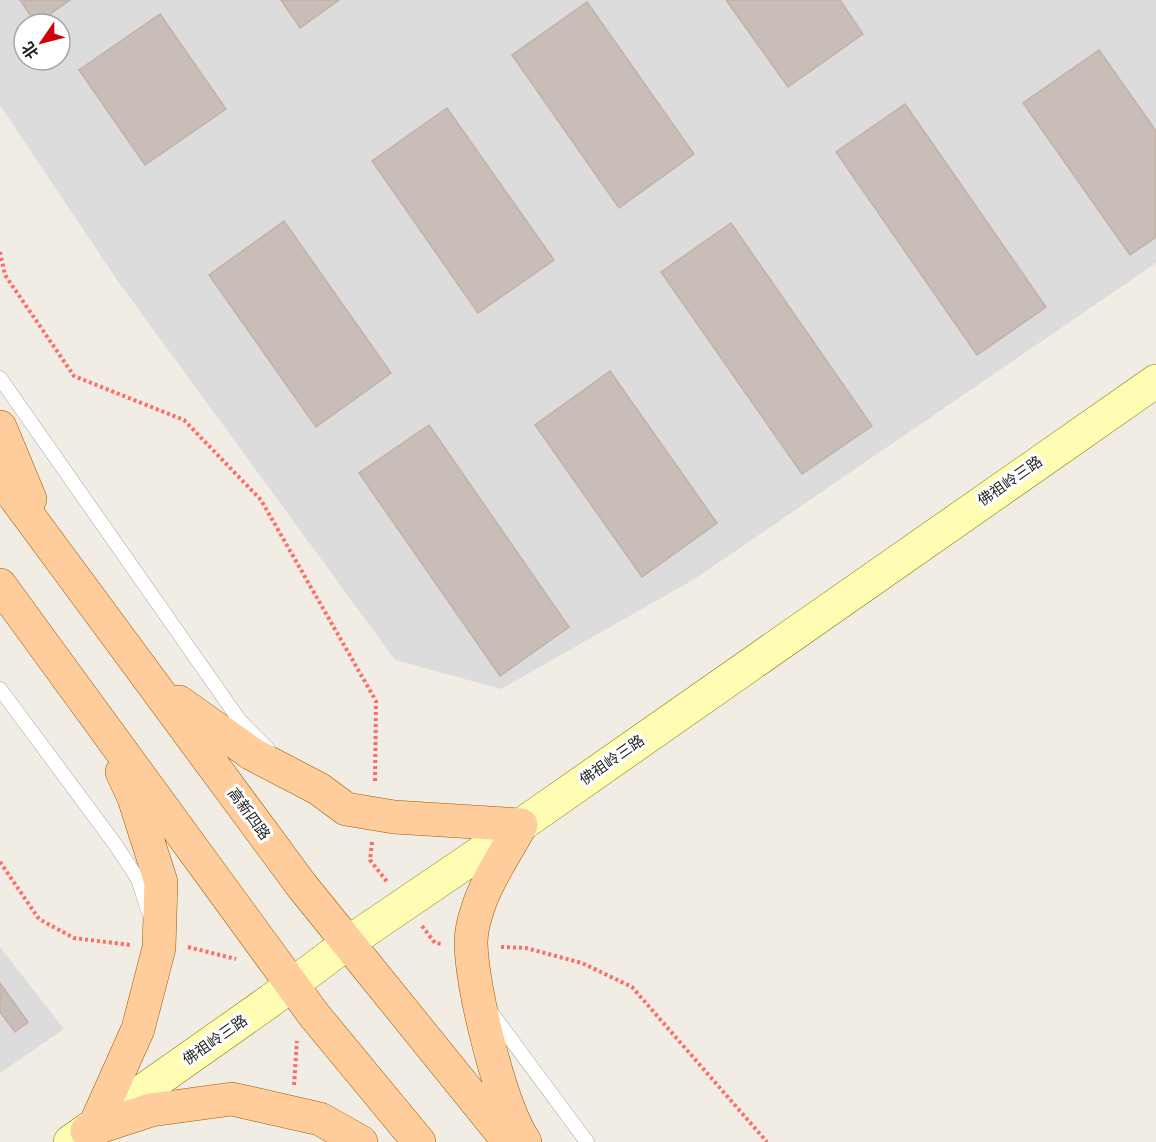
<svg xmlns="http://www.w3.org/2000/svg" width="1156" height="1142" font-family="'PT Sans Narrow','Noto Sans SC',sans-serif">
<style>
.residential{fill:#dddcdc;fill-rule:evenodd}
.building{fill:#c9bdb7;stroke:#c4b0a5;stroke-width:1.5}
.lines{fill:none;stroke-linecap:round;stroke-linejoin:round}
.lane-casing{stroke:#a6a6a6;stroke-width:15}
.secondary-casing{stroke:#787c00;stroke-width:34}
.primary-casing{stroke:#9a5b00;stroke-width:34}
.path{stroke:#ff6b67;stroke-width:4;stroke-dasharray:3 3;stroke-linecap:butt}
.lane{stroke:#fff;stroke-width:14}
.secondary{stroke:#fffdb4;stroke-width:33}
.primary{stroke:#ffcc9b;stroke-width:33}
.labels{text-anchor:middle;stroke-width:6;stroke-linejoin:round;paint-order:stroke}
.street-label{font-size:15px;fill:#1f1f1f;stroke:#fff}
</style>
<rect width="100%" height="100%" fill="#f1ece4"/>
<path class="residential" d="M0,0H1156V263L693,580L501,689L395,660L117,280L0,105ZM24,24H60V60H24Z
M0,947L64,1029L0,1073Z"/>
<path class="building" d="M20,0H70L36,24Z
M281,0H339L300,28Z
M726,0H840L863,34L788,87Z
M587,2L694,154L619,208L512,55Z
M160,14L226,109L145,165L79,70Z
M1099,50L1156,131V237L1130,255L1023,103Z
M905,104L1046,307L977,355L836,152Z
M447,108L554,260L478,313L372,161Z
M284,221L391,373L316,427L209,275Z
M731,223L872,426L802,474L661,272Z
M610,371L717,523L642,577L535,425Z
M429,425L569,627L500,676L359,473Z
M0,983L28,1022L15,1032L0,1012Z"/>
<g class="lines">
<defs>
<path id="lane" d="M0,378L240,721L268,749
M0,689L115,844L138,879L149,913
M490,1011L587,1142"/>
<path id="secondary" d="M70,1142L270,1001L349,942L521,825L1156,381"/>
<path id="primary" d="M0,427L30,499
M0,477L302,886L509,1142
M0,585L314,1015L419,1142
M179,702L252,754L319,789L346,809L394,817L521,825C506,853 486,881 477,911C474,920 471,933 471,943C472,988 500,1105 525,1142
M95,1125L138,1029L159,948L161,882L134,798L122,772
M87,1131L151,1110L232,1099L320,1119L361,1142"/>
</defs>
<use href="#lane" class="lane-casing"/>
<use href="#secondary" class="secondary-casing"/>
<use href="#primary" class="primary-casing"/>
<path class="path" d="M0,252L5,275L74,376L184,420L261,500L376,701L375,784
M372,842L370,860L388,883
M0,862L39,919L74,938L130,945
M422,926L435,943L442,944
M188,947L236,959
M501,947L526,948L582,963L632,987L767,1142
M294,1085L297,1041"/>
<use href="#lane" class="lane"/>
<use href="#secondary" class="secondary"/>
<use href="#primary" class="primary"/>
</g>
<g class="labels">
<g class="street-label">
<text transform="translate(1010 481) rotate(-35)" y="5">佛祖岭三路</text>
<text transform="translate(612 760) rotate(-35)" y="5">佛祖岭三路</text>
<text transform="translate(249 814) rotate(54)" y="5">高新四路</text>
<text transform="translate(215 1040) rotate(-35)" y="5">佛祖岭三路</text>
</g>
</g>
<g transform="translate(42 42) rotate(235)"><circle r="28" fill="#ffffff" stroke="#a5a5a5" stroke-width="1.5"/>
<path d="M0-4.5L10 22L0 15L-10 22Z" fill="#ce0010"/>
<text y="-9" font-size="16" font-weight="bold" text-anchor="middle" fill="#1f1f1f">北</text>
</g>
</svg>
